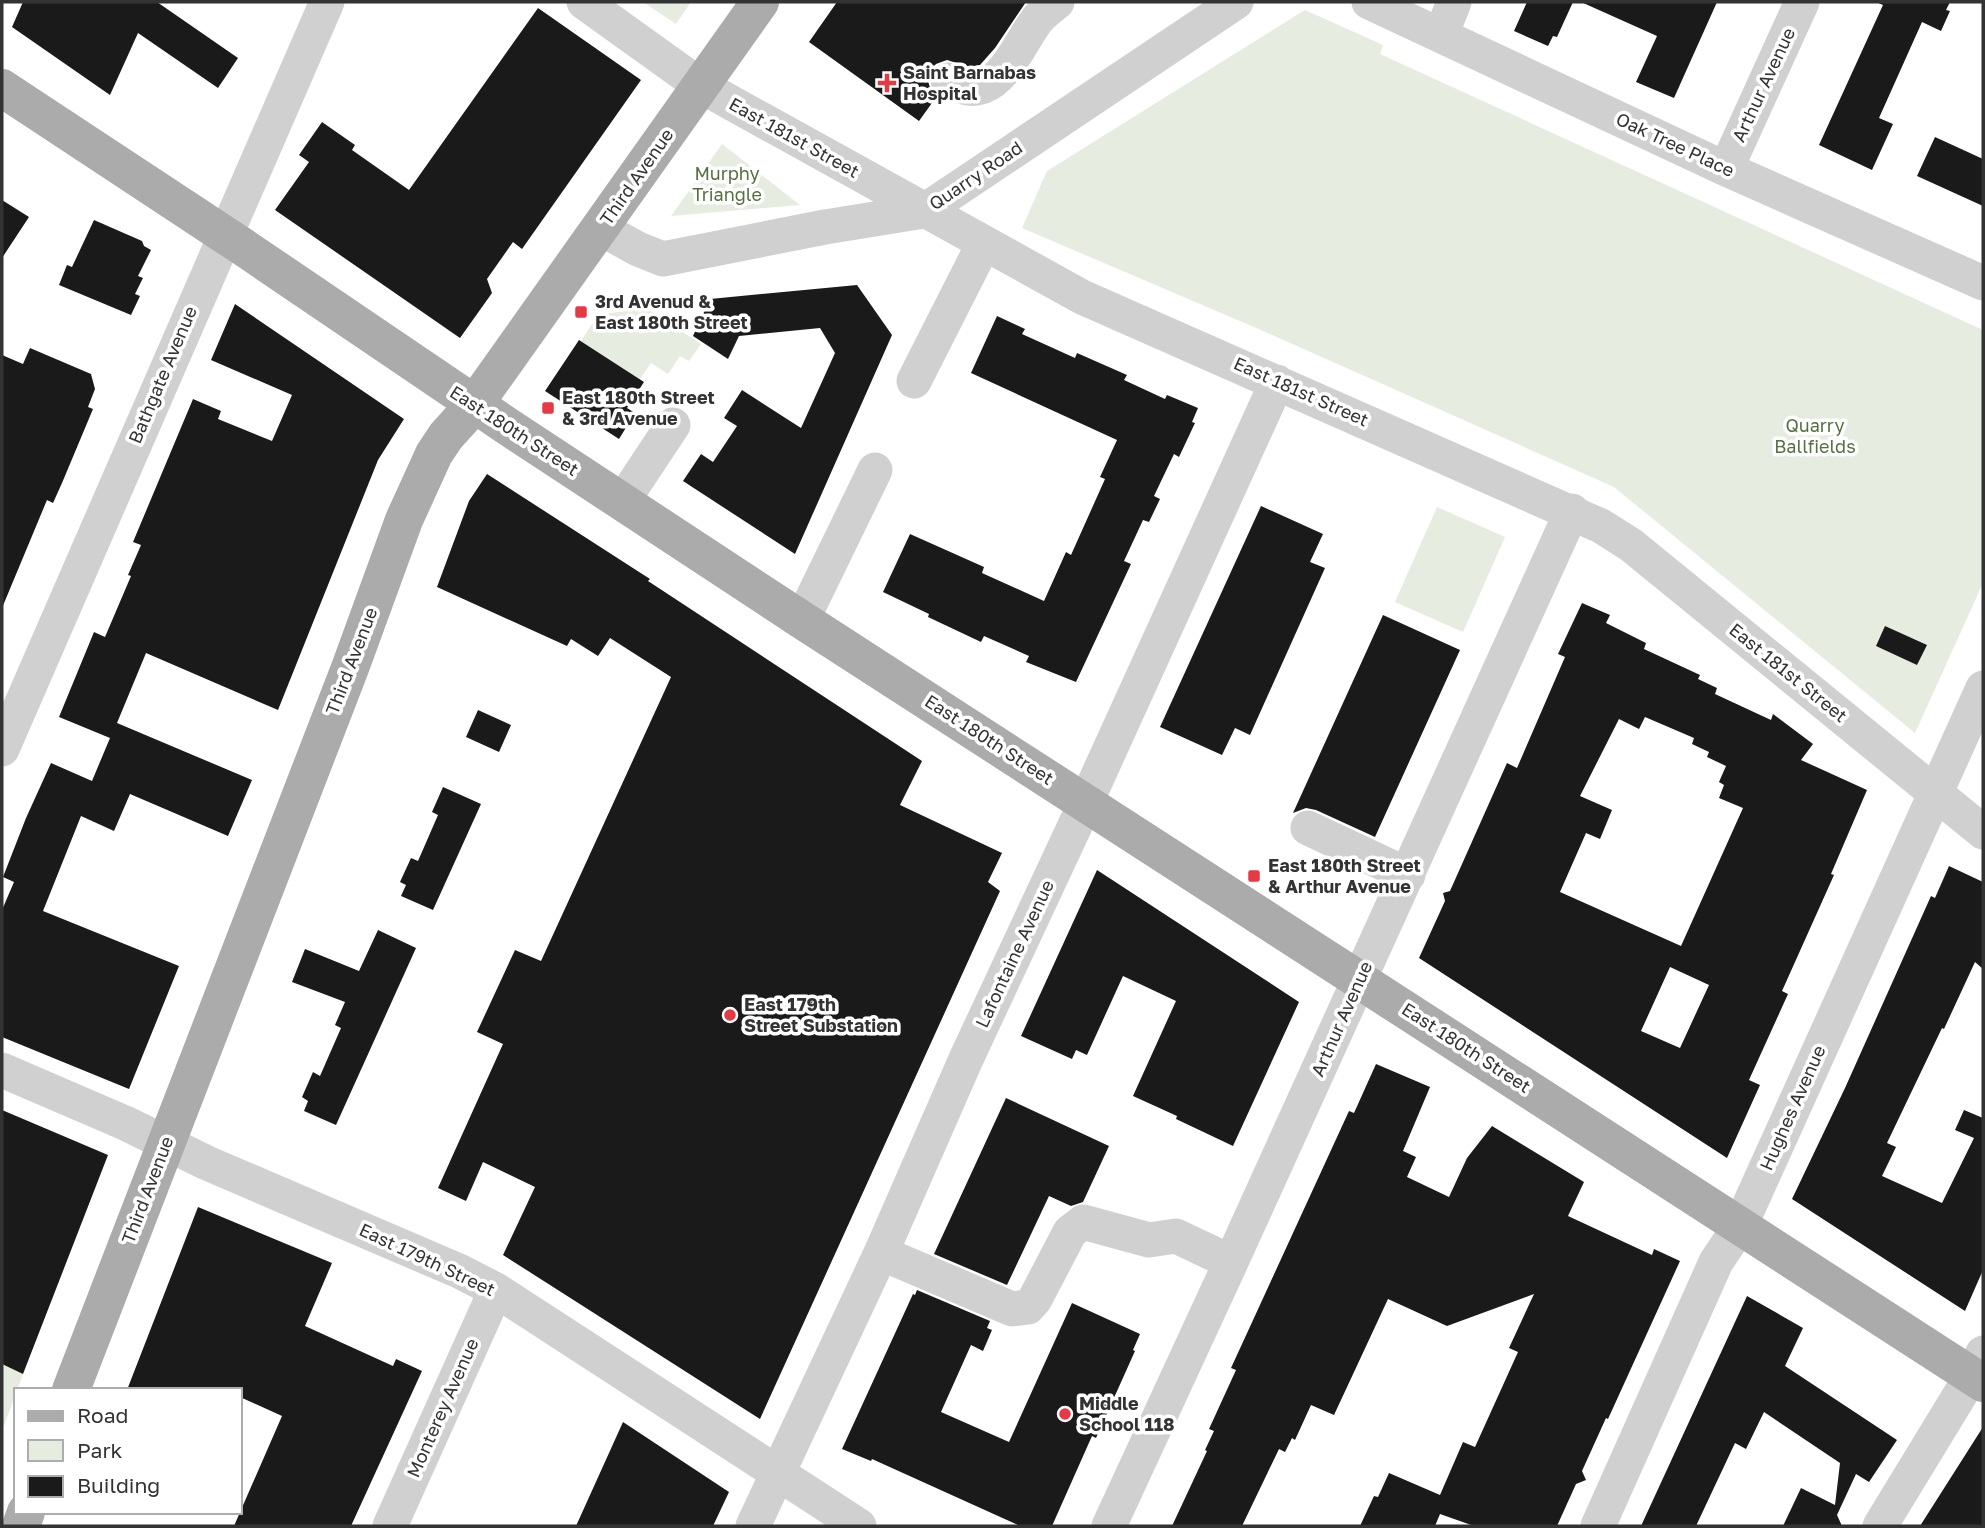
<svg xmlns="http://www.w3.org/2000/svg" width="1985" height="1528" font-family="'Golos Text',sans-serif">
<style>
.green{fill:#e6ecdf}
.building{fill:#1a1a1a;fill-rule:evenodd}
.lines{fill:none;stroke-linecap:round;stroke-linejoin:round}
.minor{stroke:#d0d0d0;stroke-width:35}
.major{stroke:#ababab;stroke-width:38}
.poi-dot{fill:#e63946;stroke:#fff;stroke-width:2.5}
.labels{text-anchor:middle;stroke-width:7;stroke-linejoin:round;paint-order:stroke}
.poi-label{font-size:18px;font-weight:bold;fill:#333;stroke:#fff;text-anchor:start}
.street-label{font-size:18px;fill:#333;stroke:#fff}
.park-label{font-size:18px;fill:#56703f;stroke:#fff}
</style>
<rect width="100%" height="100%" fill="#fff"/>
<path class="green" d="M643,2H691L676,24Z
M1305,10L1383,45L1380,54L1983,330V583L1915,733L1614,487L1261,330L1022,228L1047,171Z
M722,144L800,205L671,216Z
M646,308L701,344L689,361L680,356L668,374L651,363L640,379L581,341L598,315Z
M1437,507L1505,537L1463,632L1395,602Z
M2,1364L23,1374L2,1431Z"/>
<path class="building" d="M23,2H157L238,58L218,88L138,33L110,95L12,27Z
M837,2H1026L995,48L980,65L969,67L947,60L936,64L929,72L928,81L931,91L937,96L919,121L809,42Z
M1527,2H1573L1557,37L1553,36L1548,46L1514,31Z
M1581,2H1717L1674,98L1636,82L1657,36Z
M1876,2H1950L1946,10L1950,11L1941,31L1922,22L1879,118L1893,124L1872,170L1819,145L1883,5Z
M538,8L641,80L522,249L513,242L487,279L492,293L460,338L275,210L309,162L299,155L322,122L355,145L352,150L409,190Z
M1935,137L1983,159V206L1917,176Z
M2,200L29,217L2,258Z
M94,220L142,241L144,246L151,250L138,276L143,278L135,294L140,296L131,315L59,285L67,265L72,267Z
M857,285L892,335L795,554L683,481L701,454L713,462L737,426L724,418L742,390L801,428L835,353L820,328L739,336L728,359L693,336L710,299Z
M235,304L404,419L378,460L278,710L146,653L117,723L252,780L228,836L130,794L114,831L81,816L43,911L179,966L129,1089L2,1037V910L14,882L3,877L26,818L51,763L92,781L110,738L59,717L94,632L105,637L131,576L128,575L141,545L133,542L193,399L221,411L218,419L272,441L292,395L211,360Z
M997,316L1025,329L1022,334L1075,358L1077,353L1127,375L1124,380L1165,399L1167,395L1198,408L1192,422L1195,423L1179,457L1174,454L1154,496L1160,499L1149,522L1143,520L1124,561L1131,564L1076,682L1026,662L1029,656L984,636L981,642L928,617L929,614L883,592L910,534L984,567L982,573L1044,601L1066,552L1071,555L1105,479L1100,477L1117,440L971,373Z
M579,340L644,382L627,408L635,413L619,439L545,391Z
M30,348L91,374L95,389L88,407L93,409L62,483L53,503L47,500L2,608V355L23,364Z
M487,474L650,579L648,581L922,761L900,805L1002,853L988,882L1000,891L760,1419L503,1255L535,1187L483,1162L466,1201L438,1188L503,1044L477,1032L515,950L541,961L671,677L610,638L598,656L571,639L567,646L437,587L469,501Z
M1261,506L1323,534L1310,562L1325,568L1250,735L1235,728L1222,755L1160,727Z
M1582,603L1610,615L1606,623L1646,643L1644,649L1700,675L1698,679L1717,688L1715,694L1771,720L1773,714L1813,744L1801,760L1867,790L1831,874L1834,875L1782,991L1788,994L1749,1080L1760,1085L1727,1158L1419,958L1445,901L1443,893L1450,891L1507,763L1517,768L1565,657L1558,654ZM1645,717L1694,738L1692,744L1709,752L1707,757L1726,766L1719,782L1724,785L1719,798L1743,808L1681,946L1560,892L1586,833L1600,839L1612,810L1580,796L1619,719L1639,729ZM1670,967L1709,985L1680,1048L1641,1031Z
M1383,615L1460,650L1375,837L1316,810L1306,808L1293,813Z
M1885,626L1927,645L1917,665L1876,646Z
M478,710L511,725L499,752L466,737Z
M443,787L481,804L433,910L401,896L406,885L400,882L411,858L418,861L438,815L432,812Z
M1949,866L1983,882V969L1975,962L1944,1029L1942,1028L1887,1143L1896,1147L1882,1176L1942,1203L1974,1138L1955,1130L1964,1110L1983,1118V1270L1965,1311L1792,1199L1845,1088L1931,896L1935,898Z
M1097,870L1299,1002L1233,1146L1176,1119L1177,1116L1133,1096L1176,1001L1123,976L1087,1055L1076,1050L1072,1059L1021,1036Z
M378,930L416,948L336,1125L304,1111L308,1101L302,1097L313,1072L320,1076L341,1028L335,1025L345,1002L292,982L305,949L359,971Z
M1376,1064L1430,1087L1403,1151L1416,1157L1407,1177L1449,1197L1467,1158L1492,1126L1584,1182L1568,1216L1652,1255L1654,1249L1680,1261L1608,1419L1606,1418L1582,1471L1586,1480L1576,1484L1557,1526H1474L1440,1514L1435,1526H1360L1374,1496L1378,1497L1389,1473L1440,1495L1463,1442L1475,1447L1518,1352L1509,1348L1534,1294L1447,1326L1388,1299L1334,1415L1311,1405L1295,1440L1292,1438L1285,1452L1279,1449L1242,1526H1172L1207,1451L1205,1450L1214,1431L1209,1429L1236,1370L1231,1368L1349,1111L1354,1113Z
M1006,1098L1109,1146L1083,1202L1071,1206L1049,1196L1007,1285L934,1254Z
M2,1110L108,1155L23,1374L2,1364Z
M198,1207L332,1263L305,1326L393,1366L396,1359L422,1371L351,1526H234L282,1416L240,1397V1390H127Z
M917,1290L990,1321L987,1328L992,1330L983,1351L971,1345L941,1412L1009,1442L1072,1303L1140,1334L1133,1350L1135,1351L1096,1438L1092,1436L1052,1526H1020L872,1459L871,1461L842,1449L913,1294L915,1295Z
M1747,1296L1803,1328L1785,1366L1897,1440L1869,1482L1856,1474L1837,1515L1842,1526H1783L1801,1488L1835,1505L1840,1463L1764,1412L1746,1449L1735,1443L1696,1526H1641Z
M623,1422L729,1492L713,1526H576Z
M1983,1427V1526H1920Z"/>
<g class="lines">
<path class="minor" d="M584,2L701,86L1082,297L1601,526L1631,545L1983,832
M1369,2L1726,169L1983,283
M1441,35L1454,2
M948,80C995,111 1015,49 1037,20C1042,13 1051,7 1057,2
M1726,169L1802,2
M600,228L638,249L663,259L825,227L924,211L1236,2
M914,381L984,243
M622,502L673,425
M802,620L875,470
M2,749L327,2
M1308,828L1408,875
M2,1070L125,1123L207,1163L459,1271L496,1290L859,1526
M881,1253L1012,1309L1028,1307L1035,1299L1070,1232L1083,1222L1149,1240L1176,1236L1231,1262
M390,1526L496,1290
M753,1526L881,1253L966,1059L1086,802L1277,382
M1109,1526L1231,1262L1572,511
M1598,1526L1716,1262L1740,1226L1983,688
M1880,1526L1972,1375L1983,1353"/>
<path class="major" d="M2,88L246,249L510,428L802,620L1983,1383
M71,1390L350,668L404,520L434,454L446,436L474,405L760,2
M21,1526L26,1512"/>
</g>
<g class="poi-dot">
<path d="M883.5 72.5h7v7h7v7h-7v7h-7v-7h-7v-7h7z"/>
<rect x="574" y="305" width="14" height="14" rx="3.5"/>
<rect x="541" y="401" width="14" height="14" rx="3.5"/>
<rect x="1247" y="869" width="14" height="14" rx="3.5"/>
<circle cx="730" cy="1015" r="7"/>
<circle cx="1065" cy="1414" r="7"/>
</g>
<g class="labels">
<g class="poi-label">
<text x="903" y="79">Saint Barnabas<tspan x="903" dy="21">Hospital</tspan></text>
<text x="595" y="308">3rd Avenud &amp;<tspan x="595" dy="21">East 180th Street</tspan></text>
<text x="562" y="404">East 180th Street<tspan x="562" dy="21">&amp; 3rd Avenue</tspan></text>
<text x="1268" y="872">East 180th Street<tspan x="1268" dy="21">&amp; Arthur Avenue</tspan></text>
<text x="744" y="1011">East 179th<tspan x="744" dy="21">Street Substation</tspan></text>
<text x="1079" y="1410">Middle<tspan x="1079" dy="21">School 118</tspan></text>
</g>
<g class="street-label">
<text transform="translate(1764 85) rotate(-65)" y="6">Arthur Avenue</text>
<text transform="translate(794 138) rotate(29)" y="6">East 181st Street</text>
<text transform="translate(1675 145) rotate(25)" y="6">Oak Tree Place</text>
<text transform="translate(976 176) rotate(-34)" y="6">Quarry Road</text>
<text transform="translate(637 177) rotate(-55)" y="6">Third Avenue</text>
<text transform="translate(163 375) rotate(-67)" y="6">Bathgate Avenue</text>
<text transform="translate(1301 392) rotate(24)" y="6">East 181st Street</text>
<text transform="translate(514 431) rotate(33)" y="6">East 180th Street</text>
<text transform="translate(352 661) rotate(-69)" y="6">Third Avenue</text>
<text transform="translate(1788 673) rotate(39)" y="6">East 181st Street</text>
<text transform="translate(989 740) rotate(33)" y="6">East 180th Street</text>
<text transform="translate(1015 954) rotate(-65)" y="6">Lafontaine Avenue</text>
<text transform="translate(1342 1019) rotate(-66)" y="6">Arthur Avenue</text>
<text transform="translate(1466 1048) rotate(33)" y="6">East 180th Street</text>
<text transform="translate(1793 1108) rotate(-66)" y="6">Hughes Avenue</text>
<text transform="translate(148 1190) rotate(-69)" y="6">Third Avenue</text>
<text transform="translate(427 1260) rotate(25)" y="6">East 179th Street</text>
<text transform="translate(443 1408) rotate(-66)" y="6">Monterey Avenue</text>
</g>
<g class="park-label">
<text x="727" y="180">Murphy<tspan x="727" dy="21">Triangle</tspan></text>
<text x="1815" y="432">Quarry<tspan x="1815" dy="21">Ballfields</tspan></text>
</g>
</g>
<rect width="1985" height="1528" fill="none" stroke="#333333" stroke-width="7"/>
<rect x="14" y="1388" width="228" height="126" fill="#ffffff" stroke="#adadad" stroke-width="2"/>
<rect x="28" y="1411" width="35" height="10" fill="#ababab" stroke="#adadad" stroke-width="2"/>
<text x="77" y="1423" font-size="21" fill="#333333">Road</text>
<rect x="28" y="1440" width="35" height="21" fill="#e6ecdf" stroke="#adadad" stroke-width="2"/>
<text x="77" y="1458" font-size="21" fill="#333333">Park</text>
<rect x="28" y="1476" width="35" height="21" fill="#1a1a1a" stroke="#adadad" stroke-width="2"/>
<text x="77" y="1493" font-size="21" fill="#333333">Building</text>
</svg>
